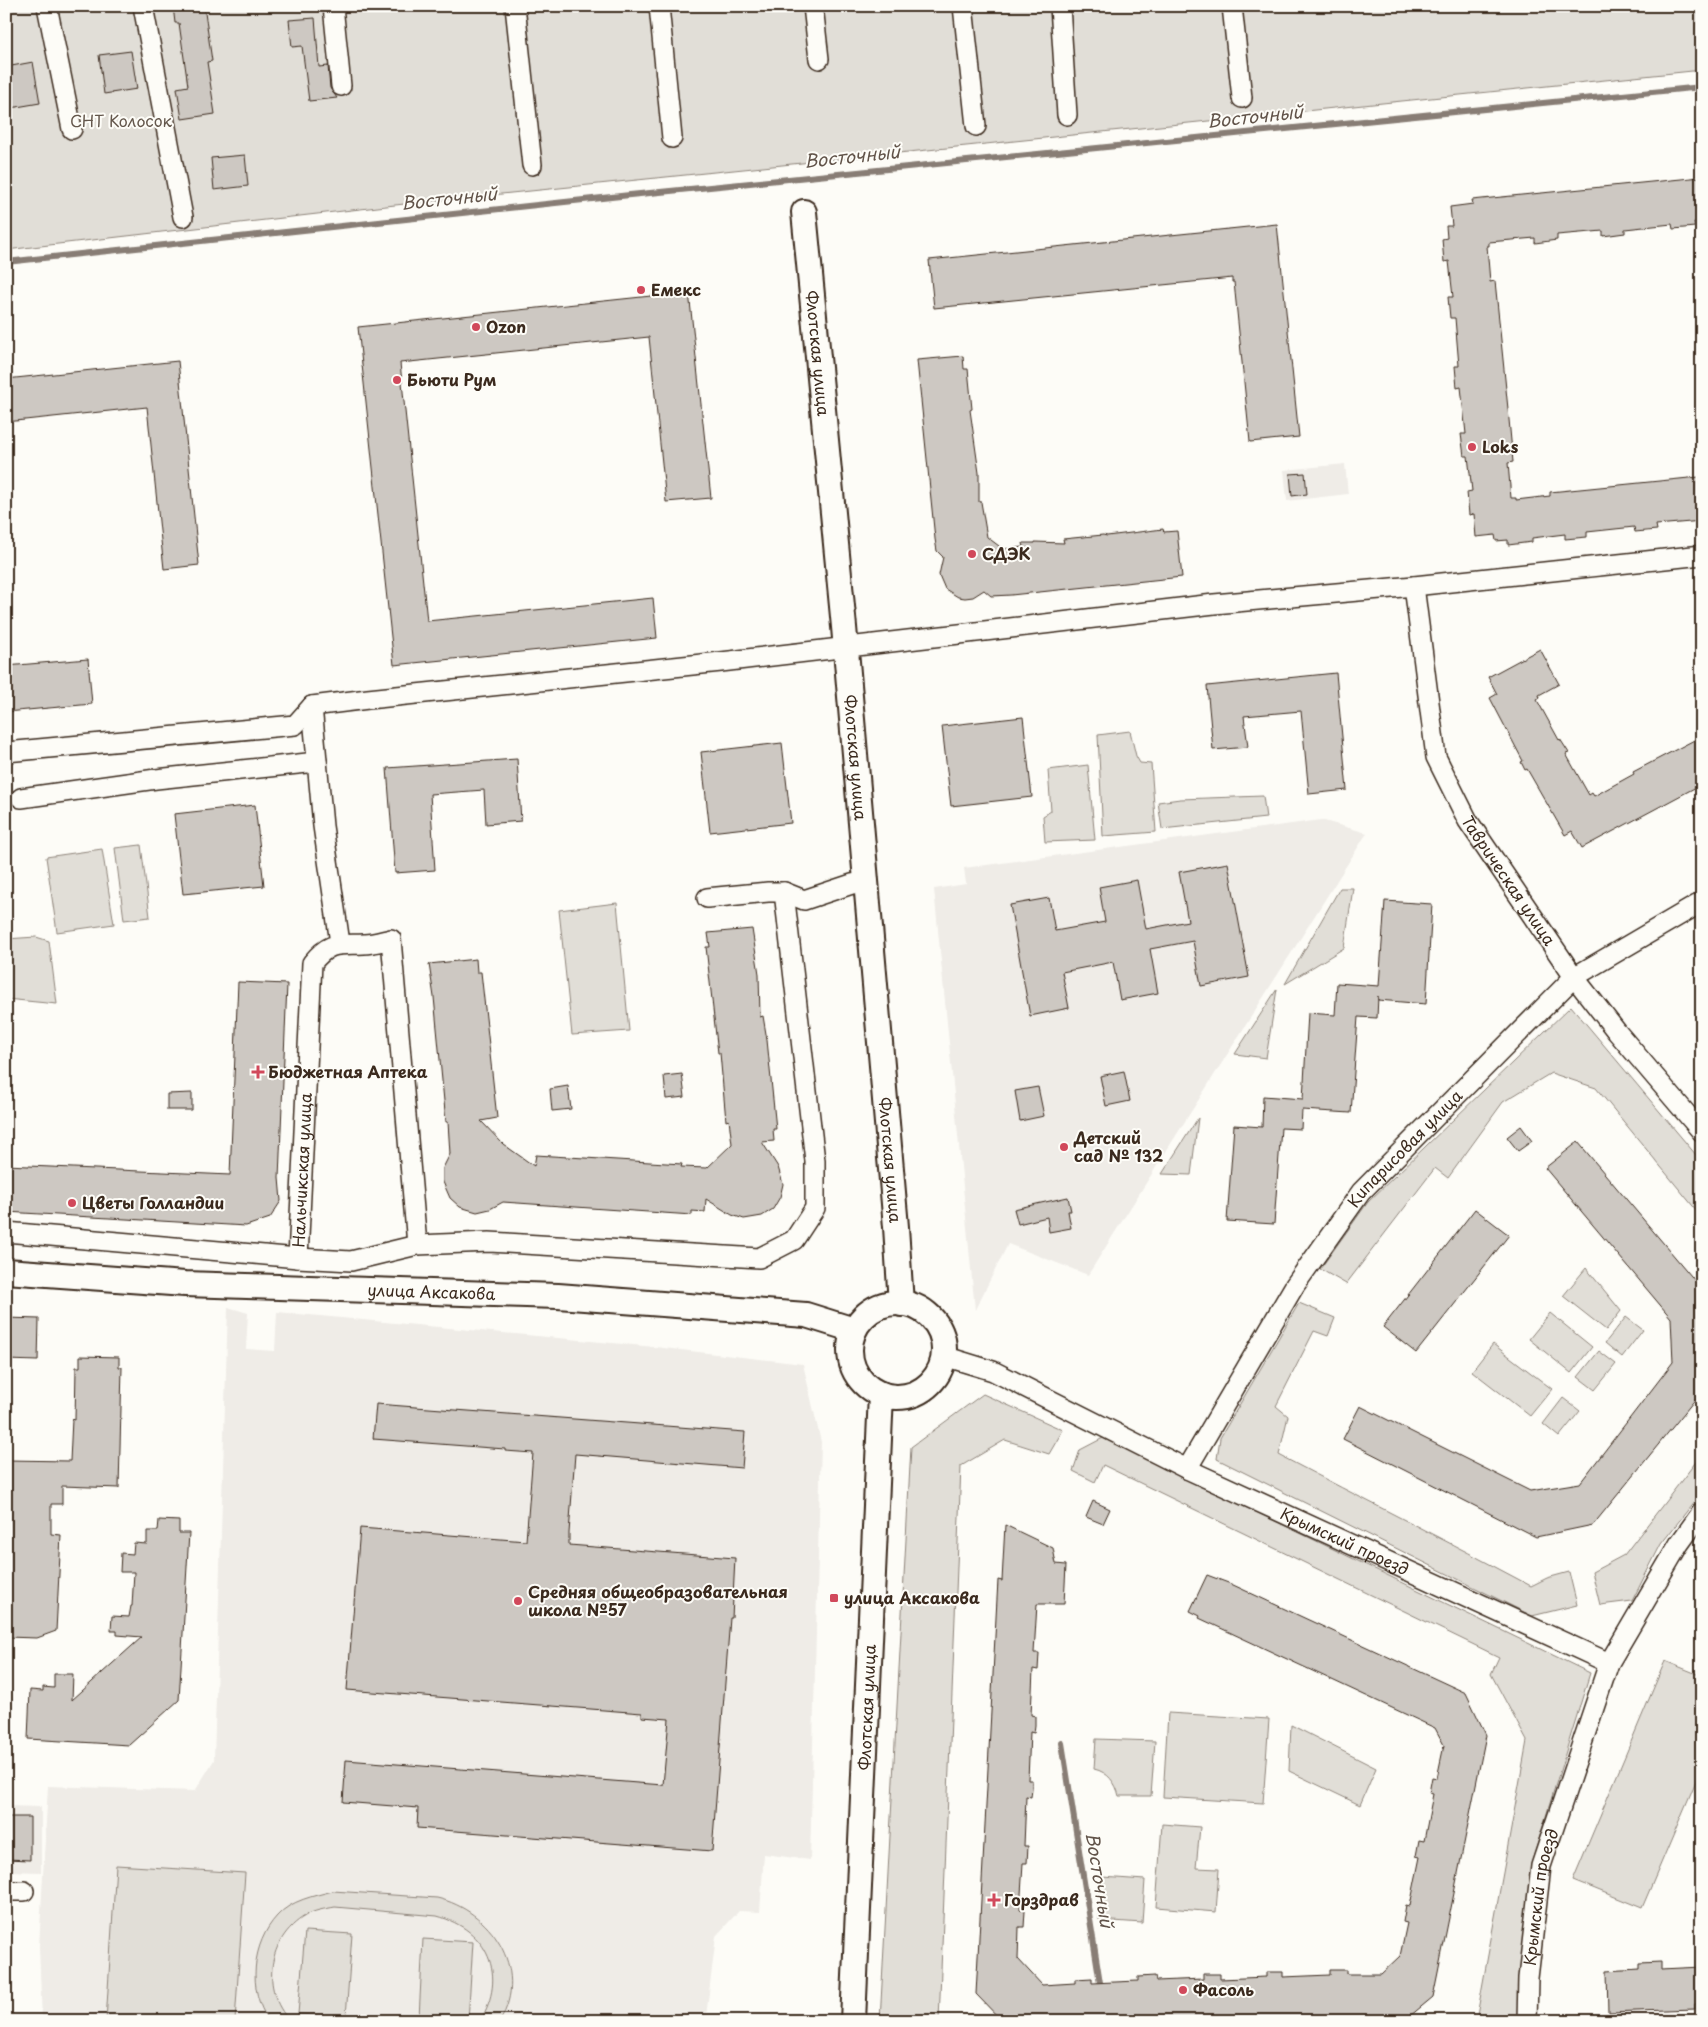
<svg xmlns="http://www.w3.org/2000/svg" width="1708" height="2027" font-family="'Playpen Sans',sans-serif">
<style>
.built{fill:#efece7}
.green{fill:#e1ded7;stroke:#8e847a}
.lines{fill:none;stroke-linecap:round;stroke-linejoin:round}
.stream{stroke:#887d74;stroke-width:6}
.building{fill:#cdc8c2;stroke:#3b2a1e}
.minor-casing{stroke:#3b2a1e;stroke-width:22}
.tertiary-casing{stroke:#3b2a1e;stroke-width:28}
.minor{stroke:#fdfcf7;stroke-width:19}
.tertiary{stroke:#fdfcf7;stroke-width:24}
.poi-dot{fill:#d1495b;stroke:#fdfcf7;stroke-width:2}
.labels{text-anchor:middle;stroke-width:4;stroke-linejoin:round;paint-order:stroke}
.park-label{font-size:16px;fill:#64574c;stroke:#fdfcf7}
.poi-label{font-size:16px;font-weight:bold;fill:#3b2a1e;stroke:#fdfcf7;text-anchor:start}
.street-label{font-size:16px;fill:#3b2a1e;stroke:#fdfcf7}
.water-label{font-size:18px;font-style:italic;fill:#615349;stroke:#fdfcf7}
</style>
<rect width="100%" height="100%" fill="#fdfcf7"/>
<filter id="ink" filterUnits="userSpaceOnUse"><feTurbulence type="fractalNoise" baseFrequency=".02" numOctaves="2"/><feDisplacementMap in="SourceGraphic" scale="10" xChannelSelector="R" yChannelSelector="G"/><feConvolveMatrix kernelMatrix="1 2 1 2 8 2 1 2 1" color-interpolation-filters="sRGB"/></filter>
<g filter="url(#ink)">
<path class="built" d="M1345,464L1348,494L1287,501L1284,470Z
M1321,820L1367,833L1088,1275L1008,1244L975,1310L934,889L966,884L964,868Z
M228,1307L248,1313L246,1349L275,1351L277,1312L655,1347L803,1364L821,1442L810,1860L764,1854L760,1912L739,1911L716,1936L706,2017L759,2021H42L39,1947L48,1786L195,1791L214,1760Z
M6,1806L41,1807V1872L6,1871Z"/>
<path class="green" d="M6,6H1702V70L395,205L6,250Z
M1130,731L1136,756L1140,763L1151,764L1156,832L1103,836L1098,735Z
M1088,765L1095,840L1045,842L1043,816L1051,811L1048,770Z
M1263,796L1266,818L1162,829L1158,802L1180,799Z
M141,845L150,917L124,920L115,848Z
M102,849L114,924L57,932L46,857Z
M1340,888H1353L1344,948L1285,984Z
M617,903L629,1031L572,1035L559,910Z
M36,937L49,941L57,1004L6,999V939Z
M1277,989L1266,1058L1235,1054Z
M1571,1006L1702,1162V1217L1596,1088L1551,1073L1503,1102L1448,1178L1435,1168L1346,1284L1320,1269L1368,1202Z
M1198,1118L1191,1175L1162,1174Z
M1586,1268L1621,1311L1606,1330L1563,1296Z
M1299,1303L1335,1318L1328,1336L1314,1331L1276,1406L1288,1416L1279,1455C1362,1499 1448,1541 1531,1586L1547,1578L1569,1572L1577,1605L1532,1616L1217,1459L1220,1438Z
M1550,1313L1592,1347L1571,1373L1529,1339Z
M1626,1317L1643,1330L1622,1357L1605,1343Z
M1493,1344L1552,1389L1530,1416L1472,1371Z
M1599,1351L1616,1364L1595,1390L1578,1377Z
M983,1394L1063,1430L1049,1454L1005,1440L961,1466L939,2021H880L911,1447Z
M1563,1398L1580,1411L1559,1437L1543,1424Z
M1103,1438L1590,1673L1531,1865L1518,2021H1476L1527,1741L1491,1674L1499,1657L1103,1465L1095,1482L1073,1471L1080,1450Z
M1702,1454V1492L1661,1544L1632,1601L1600,1605L1592,1572L1624,1555Z
M1665,1661L1702,1676V1767L1642,1908L1573,1880Z
M1168,1713L1269,1719L1263,1803L1163,1797Z
M1291,1725L1376,1768L1360,1805L1289,1771Z
M1096,1739L1155,1741L1151,1796H1119C1116,1783 1108,1772 1094,1769Z
M1162,1824L1200,1827L1196,1868L1219,1869L1216,1912L1156,1907Z
M116,1865L245,1873L235,2021H106Z
M1102,1877L1145,1880L1142,1923L1099,1920Z
M333,1891L437,1898C490,1910 531,1969 500,2021H480C508,1975 488,1930 437,1916L335,1907C325,1909 314,1910 305,1916C268,1938 260,1989 290,2021H269C247,1990 252,1943 277,1916C291,1900 314,1896 333,1891Z
M305,1931L352,1934L346,2017L298,2014Z
M423,1939L473,1942L468,2021L419,2018Z"/>
<g class="lines">
<path class="stream" d="M6,262L630,195L1702,87
M1062,1743L1101,1989"/>
</g>
<path class="building" d="M173,6H204L212,61L207,62L215,114L182,119L177,88L188,86L179,23H175Z
M315,18L319,67L328,66L330,88L337,98L309,101L302,46L292,47L289,20Z
M131,51L137,89L104,94L99,55Z
M33,62L40,103L11,108L6,85V67Z
M245,155L248,186L214,190L211,158Z
M1701,177L1702,221L1694,222L1695,227L1673,229L1672,224L1625,229V233L1603,236V231L1557,235V240L1535,243V238L1489,242V246H1487L1490,282L1495,281L1508,409L1513,462L1508,463L1511,498H1516V500L1550,496V492L1699,477L1700,479H1702V521L1656,525L1657,530L1635,532L1634,527L1587,532V537L1565,539V534L1532,538V542L1508,545V540L1496,541L1495,535L1476,537L1474,514L1469,515L1467,492L1472,491L1468,456H1464L1461,434H1466L1461,387L1457,388L1455,366H1459L1455,318H1450L1448,297H1453L1449,261L1444,262L1442,239L1447,238L1446,226H1452L1450,207L1473,204L1472,200Z
M1277,224L1299,437L1250,442L1234,282H1232V278L934,308L929,260Z
M689,292L711,498L666,502L649,337L400,363L427,621L653,598L657,638L394,665L358,327Z
M963,356L964,369H968L972,409L970,410L979,473V502H981L987,537L1003,549L1024,547L1023,543H1035V542L1064,543L1063,539L1103,535L1107,536L1163,529L1164,532L1177,531L1182,577L1011,595L991,596L984,590L973,597L965,598L958,597L945,589L939,575L943,557L937,551L935,539L917,360Z
M178,361L199,565L164,569L147,407L6,422V379Z
M1305,473L1307,494L1292,496L1290,474Z
M1540,649L1559,684L1539,695L1540,698L1537,700L1559,740L1560,739L1569,753L1566,754L1589,795L1592,793L1594,796L1634,774L1633,772L1702,736V784L1582,848L1572,831L1565,835L1527,769L1525,770L1521,762L1523,761L1490,698L1497,694L1488,677Z
M88,659L92,704L6,712V666Z
M1336,673L1347,790L1309,794L1301,711L1244,716L1248,747L1213,750L1207,686Z
M1023,717L1032,797L951,806L942,726Z
M782,743L791,823L710,832L701,752Z
M517,759L521,821L486,824L484,790L430,794L435,870L395,873L387,768Z
M255,805L264,886L183,894L174,814Z
M1228,863L1249,977L1201,986L1193,941L1150,949L1158,993L1120,1000L1113,962L1062,972L1069,1008L1030,1016L1010,905L1049,898L1055,931L1105,922L1099,887L1137,880L1146,929L1188,921L1179,872Z
M1385,901L1432,904L1426,1004L1378,1000V996L1377,1018L1358,1017L1351,1113L1302,1110L1301,1129L1281,1128L1274,1224L1227,1221L1234,1125L1262,1127L1263,1096L1303,1099L1308,1013L1335,1015L1337,983L1379,986Z
M752,929L759,974L760,1017L763,1016L767,1040L776,1129H773L774,1141L762,1142L778,1167L783,1184L780,1197L773,1209L762,1216L744,1219L732,1215L706,1199L705,1212L692,1211V1215L503,1202L490,1209L477,1212L460,1207L450,1198L443,1182V1168L450,1154L448,1122H446L434,997L429,964L476,959L477,972H481L497,1118L481,1121L503,1144L534,1166L536,1155L682,1164L681,1167L707,1168L732,1144L729,1120L726,1121L720,1053H718L706,947H710L708,933Z
M238,982L287,984L279,1178L281,1201L270,1218L246,1226L6,1212V1165L230,1175Z
M1124,1071L1130,1101L1106,1106L1100,1076Z
M682,1074L685,1097L666,1099L664,1076Z
M568,1086L571,1109L552,1111L550,1089Z
M1038,1087L1044,1116L1020,1121L1015,1091Z
M192,1093V1110H167V1094Z
M1521,1126L1532,1141L1518,1151L1507,1137Z
M1578,1142L1702,1289V1391L1593,1525L1536,1537L1343,1439L1360,1406L1530,1491L1580,1483L1673,1362L1671,1318L1545,1168Z
M1068,1197L1071,1211H1068L1071,1228L1049,1232L1047,1217L1018,1224L1014,1209Z
M1475,1209L1509,1235L1416,1353L1383,1327Z
M6,1318L39,1319L38,1361L6,1360Z
M80,1356L119,1357V1367H122L119,1488L62,1486V1504H51V1534L61,1535L56,1631L37,1638L6,1637V1567L10,1507L6,1506L7,1460L70,1461L72,1419L75,1420L76,1367H80Z
M376,1404L745,1432L742,1468L575,1454L569,1533V1545L735,1558L732,1618H730L712,1851L417,1828L418,1808L343,1802L346,1760L663,1785L669,1719L642,1717V1713L347,1690L360,1528L526,1541L533,1453L505,1451V1449L373,1439Z
M1093,1501L1110,1509L1103,1524L1086,1517Z
M159,1520L179,1521V1533H189L179,1700L129,1745L28,1739L30,1690L43,1691V1687L54,1688V1674H73L72,1700L142,1637L117,1635V1631H111L112,1616L129,1617L131,1606H132L134,1572H120L121,1553L133,1554L134,1543L147,1544V1531H158Z
M1005,1525L1053,1548L1056,1564L1066,1565L1064,1604H1037L1034,1653H1039L1038,1670L1033,1669L1031,1715L1035,1716V1725L1034,1733L1030,1732L1028,1780H1032V1788L1031,1797L1026,1796L1024,1846H1028L1027,1863H1023L1020,1910L1025,1911L1024,1927H1019L1018,1959L1042,1985L1075,1983V1979L1092,1978V1983L1138,1981V1977L1155,1976L1156,1981L1203,1979V1974H1220V1979L1266,1977V1972H1283V1977L1330,1975V1970H1347V1974H1381L1400,1956L1407,1923L1403,1922L1406,1905L1410,1906L1420,1857L1416,1856L1419,1840L1424,1841L1433,1794L1429,1793L1432,1777L1437,1778L1444,1745L1435,1728L1199,1618L1200,1616L1190,1611L1207,1575L1231,1584L1466,1693L1486,1735L1433,1997L1404,2021H1002L976,1994L998,1580L1002,1581Z
M6,1817H30V1860L6,1859Z
M1661,1962V1969L1702,1967V2003L1695,2004V2009L1608,2012L1607,1971L1639,1969V1963Z"/>
<g class="lines">
<defs>
<g id="minor">
<path d="M47,6L72,129"/>
<path d="M143,6L183,217"/>
<path d="M333,6L341,86"/>
<path d="M515,6L532,165"/>
<path d="M659,6L672,138"/>
<path d="M813,6L819,59"/>
<path d="M963,6L976,126"/>
<path d="M1060,6L1067,115"/>
<path d="M1232,6L1242,98"/>
<path id="s1" d="M1414,586L1436,757L1468,821L1574,977L1617,1032L1702,1132"/>
<path d="M312,706L323,826L340,943"/>
<path d="M6,752L295,725L312,706L368,699L721,662L1214,604L1414,586L1702,555"/>
<path d="M21,798L156,779L317,762"/>
<path d="M784,892L804,900L852,884L866,882"/>
<path d="M6,1232L298,1258L351,1261L417,1245L489,1242L759,1258L794,1240L815,1208V1161L784,892H768L707,898"/>
<path id="s2" d="M298,1258L312,963C330,941 337,945 364,944C372,944 382,941 391,939L417,1245"/>
<path id="s3" d="M944,1356L993,1371L1187,1469L1609,1663"/>
<path id="s4" d="M1187,1469L1295,1285L1361,1192L1574,977L1702,902"/>
<path d="M6,1891H24"/>
<path id="s5" d="M1527,2021L1528,1978L1541,1866L1609,1663L1679,1544L1702,1512"/>
</g>
<g id="tertiary">
<path id="s6" d="M804,212L844,627L896,1227L901,1304"/>
<path id="s7" d="M6,1271L185,1284L558,1296L806,1315L854,1330"/>
<circle cx="897" cy="1350" r="47"/>
<path id="s8" d="M853,2021L881,1394"/>
</g>
</defs>
<use href="#minor" class="minor-casing"/>
<use href="#tertiary" class="tertiary-casing"/>
<use href="#minor" class="minor"/>
<use href="#tertiary" class="tertiary"/>
</g>
</g>
<g class="poi-dot">
<circle cx="641" cy="290" r="5"/>
<circle cx="476" cy="327" r="5"/>
<circle cx="397" cy="380" r="5"/>
<circle cx="1472" cy="447" r="5"/>
<circle cx="972" cy="554" r="5"/>
<path d="M255.5 1064.5h5v5h5v5h-5v5h-5v-5h-5v-5h5z"/>
<circle cx="1064" cy="1147" r="5"/>
<circle cx="72" cy="1203" r="5"/>
<rect x="829" y="1593" width="10" height="10" rx="2.5"/>
<circle cx="518" cy="1601" r="5"/>
<path d="M991.5 1892.5h5v5h5v5h-5v5h-5v-5h-5v-5h5z"/>
<circle cx="1183" cy="1990" r="5"/>
</g>
<g class="labels">
<g class="park-label">
<text x="121" y="127">СНТ Колосок</text>
</g>
<g class="poi-label">
<text x="651" y="296">Емекс</text>
<text x="486" y="333">Ozon</text>
<text x="407" y="386">Бьюти Рум</text>
<text x="1482" y="453">Loks</text>
<text x="982" y="560">СДЭК</text>
<text x="268" y="1078">Бюджетная Аптека</text>
<text x="1074" y="1144">Детский<tspan x="1074" dy="18">сад № 132</tspan></text>
<text x="82" y="1209">Цветы Голландии</text>
<text x="528" y="1598">Средняя общеобразовательная<tspan x="528" dy="18">школа №57</tspan></text>
<text x="844" y="1604">улица Аксакова</text>
<text x="1004" y="1906">Горздрав</text>
<text x="1193" y="1996">Фасоль</text>
</g>
<g class="street-label">
<text dy="6" stroke="none"><textPath href="#s6" startOffset="142">Флотская улица</textPath></text>
<text dy="6" stroke="none"><textPath href="#s6" startOffset="548">Флотская улица</textPath></text>
<text dy="6" stroke="none"><textPath href="#s1" startOffset="316">Таврическая улица</textPath></text>
<text dy="6" stroke="none"><textPath href="#s4" startOffset="389">Кипарисовая улица</textPath></text>
<text dy="6" stroke="none"><textPath href="#s6" startOffset="952">Флотская улица</textPath></text>
<text dy="6" stroke="none"><textPath href="#s2" startOffset="88">Нальчикская улица</textPath></text>
<text dy="6" stroke="none"><textPath href="#s7" startOffset="426">улица Аксакова</textPath></text>
<text dy="6" stroke="none"><textPath href="#s3" startOffset="442">Крымский проезд</textPath></text>
<text dy="6" stroke="none"><textPath href="#s8" startOffset="314">Флотская улица</textPath></text>
<text dy="6" stroke="none"><textPath href="#s5" startOffset="125">Крымский проезд</textPath></text>
</g>
<g class="water-label">
<text transform="translate(1255 117) rotate(-6)" y="6">Восточный</text>
<text transform="translate(852 157) rotate(-6)" y="6">Восточный</text>
<text transform="translate(449 199) rotate(-6)" y="6">Восточный</text>
<text transform="translate(1099 1880) rotate(81)" y="6">Восточный</text>
</g>
</g>
<rect width="1708" height="2027" fill="none" stroke="#fdfcf7" stroke-width="25"/>
<rect x="12" y="12" width="1683" height="2002" fill="none" stroke="#3b2a1e" stroke-width="2" filter="url(#ink)"/>
</svg>
